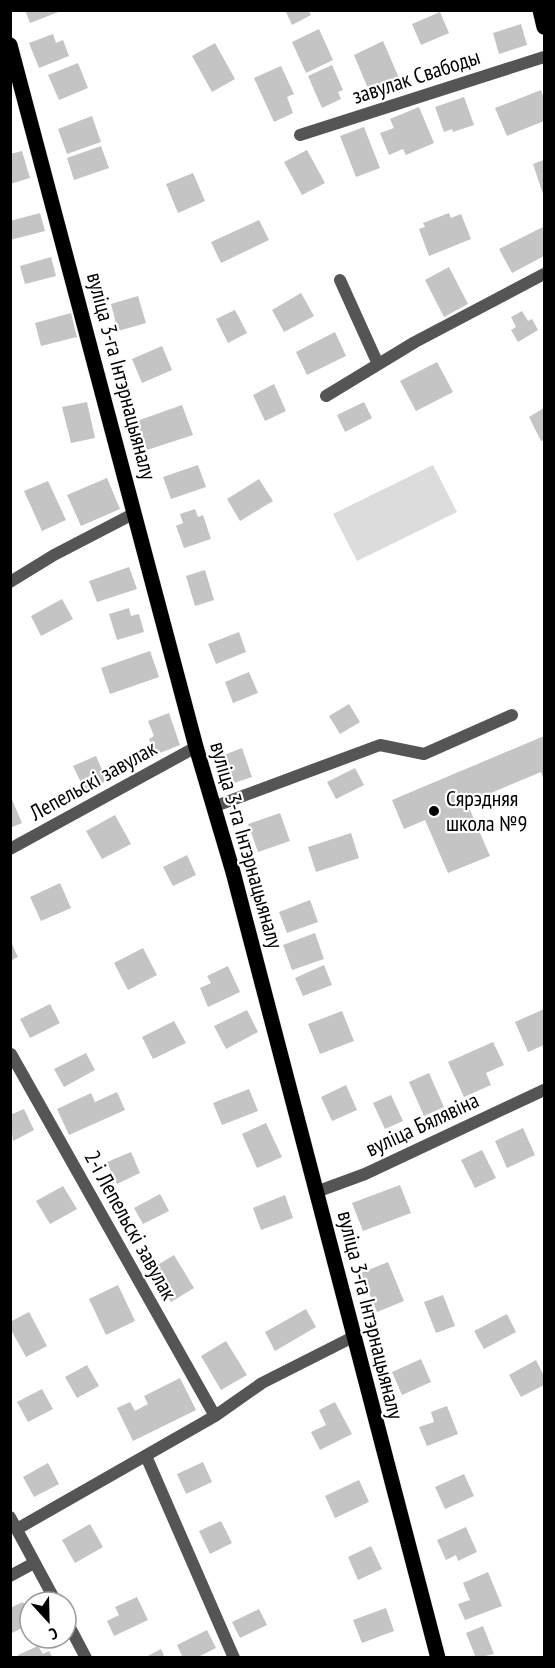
<svg xmlns="http://www.w3.org/2000/svg" width="555" height="1668" font-family="'PT Sans Narrow',sans-serif">
<style>
.green{fill:#dcdcdc}
.building{fill:#c4c4c4}
.lines{fill:none;stroke-linecap:round;stroke-linejoin:round}
.primary-casing{stroke:#dbdbdb;stroke-width:16}
.service{stroke:#555;stroke-width:12}
.minor{stroke:#555;stroke-width:12}
.primary{stroke:#000;stroke-width:15}
.poi-dot{fill:#000;stroke:#fff;stroke-width:2}
.labels{text-anchor:middle;stroke-width:4.5;stroke-linejoin:round;paint-order:stroke}
.street-label{font-size:22px;fill:#000;stroke:#fff}
.poi-label{font-size:22px;fill:#000;stroke:#fff;text-anchor:start}
</style>
<rect width="100%" height="100%" fill="#fff"/>
<path class="green" d="M433,465L457,512L357,561L333,514Z"/>
<path class="building" d="M25,10H61V11L30,23Z
M285,10H308L311,15L292,25Z
M440,12L449,33L421,45L412,24Z
M521,24L527,45L499,54L493,33Z
M319,29L333,60L306,73L292,42Z
M53,34L56,43L63,40L69,56L39,68L29,43Z
M383,41L399,78L369,91L354,55Z
M215,43L235,79L212,92L192,56Z
M78,63L88,88L59,100L48,75Z
M332,65L343,90L338,92L341,99L322,108L308,76Z
M281,66L294,94L287,97L293,113L274,122L254,78Z
M541,90L544,98V121L507,136L495,108Z
M464,97L474,125L453,132L452,129L444,132L435,107Z
M419,107L434,143L406,155L403,149L389,155L380,133L394,128L390,119Z
M92,116L101,142L67,154L58,129Z
M364,127L380,168L356,177L340,136Z
M101,146L109,168L74,180L67,158Z
M307,150L325,183L302,195L284,162Z
M22,151L30,178L10,184V154Z
M544,160V197L533,164Z
M193,173L205,201L178,213L166,184Z
M40,213L45,231L10,240V221Z
M449,213L451,218L461,214L471,239L429,256L419,229L425,227L423,223Z
M259,220L269,240L221,263L211,242Z
M543,227L544,256L512,273L499,249Z
M51,257L56,276L25,284L20,266Z
M449,267L468,304L444,317L425,280Z
M301,293L314,316L284,332L272,310Z
M138,296L146,323L118,331L111,304Z
M235,310L247,333L228,343L216,319Z
M522,311L528,321L532,319L538,330L518,342L511,330L516,327L511,317Z
M71,313L77,337L41,346L35,323Z
M335,332L346,356L307,375L296,352Z
M162,346L172,370L142,383L132,359Z
M437,362L453,392L416,411L400,381Z
M274,384L286,411L265,421L253,395Z
M87,402L95,438L71,443L62,407Z
M364,402L372,418L345,432L337,415Z
M182,405L193,435L147,450L137,421Z
M544,408V440L541,441L529,417Z
M198,465L206,487L171,499L163,477Z
M107,478L120,509L81,526L67,495Z
M259,479L273,501L240,521L227,499Z
M48,481L66,520L42,531L24,491Z
M195,509L198,517L203,515L211,539L184,548L176,526L183,523L180,514Z
M129,567L137,589L97,602L89,581Z
M205,570L214,600L195,606L186,576Z
M62,599L73,619L41,636L31,616Z
M129,608L131,616L139,614L144,632L117,640L109,614Z
M239,632L246,652L216,664L208,644Z
M150,651L159,677L110,694L101,668Z
M249,672L258,693L233,703L225,682Z
M349,704L360,722L340,734L329,716Z
M169,713L180,745L155,755L149,739L154,736L148,721Z
M544,736V781L541,772L467,803L490,856L448,873L425,820L404,829L392,800Z
M242,748L252,777L234,783L224,755Z
M96,756L107,781L85,791L73,766Z
M355,768L364,785L336,799L327,782Z
M10,795L22,823L10,828Z
M280,813L290,841L258,852L248,824Z
M115,815L131,844L102,859L86,831Z
M351,833L359,858L316,872L308,847Z
M187,855L196,875L173,886L163,867Z
M60,883L71,908L41,921L30,897Z
M310,900L318,922L287,933L279,912Z
M315,933L324,959L292,970L283,945Z
M10,940L18,957L10,961Z
M143,948L157,975L128,990L114,963Z
M324,965L332,985L303,996L295,978Z
M228,966L240,992L208,1007L200,988L211,983L207,976Z
M50,1004L60,1023L30,1038L20,1019Z
M544,1009V1045L528,1052L515,1022Z
M247,1010L258,1032L226,1049L214,1026Z
M342,1011L354,1041L320,1054L308,1024Z
M174,1021L186,1043L153,1059L142,1037Z
M493,1042L504,1065L486,1073L491,1085L464,1097L448,1062Z
M86,1053L95,1070L64,1087L54,1069Z
M429,1073L444,1107L424,1116L409,1082Z
M346,1085L357,1110L332,1121L321,1097Z
M249,1089L258,1111L222,1125L213,1103Z
M117,1092L125,1110L69,1135L57,1109L91,1093L95,1102Z
M391,1095L403,1121L385,1129L373,1103Z
M24,1109L34,1130L13,1141L10,1115Z
M266,1123L282,1157L257,1168L242,1134Z
M523,1128L535,1155L507,1168L495,1141Z
M482,1150L496,1178L475,1188L461,1160Z
M131,1152L140,1173L117,1184L107,1162Z
M400,1185L411,1213L363,1231L352,1203Z
M63,1186L77,1209L50,1224L36,1201Z
M160,1194L169,1211L143,1224L134,1208Z
M285,1195L293,1218L261,1230L253,1208Z
M174,1255L194,1288L171,1302L151,1269Z
M388,1262L404,1301L377,1312L361,1273Z
M118,1285L135,1321L106,1335L89,1299Z
M443,1295L455,1326L436,1333L424,1302Z
M306,1309L316,1327L275,1351L265,1332Z
M29,1312L47,1346L26,1357L10,1328V1322Z
M507,1314L516,1332L484,1349L474,1331Z
M226,1341L247,1375L221,1390L201,1356Z
M421,1359L431,1382L402,1395L392,1372Z
M536,1360L544,1376V1385L521,1397L509,1375Z
M87,1365L99,1386L77,1398L65,1377Z
M180,1378L196,1410L133,1441L117,1408L130,1402L135,1411L148,1404L144,1396Z
M42,1389L53,1409L28,1422L17,1402Z
M335,1402L352,1434L320,1450L311,1432L326,1425L319,1410Z
M447,1406L458,1434L427,1446L419,1427L434,1422L431,1412Z
M203,1462L212,1482L186,1494L177,1474Z
M48,1463L59,1484L34,1497L23,1477Z
M464,1474L474,1496L445,1509L435,1487Z
M359,1480L369,1502L335,1518L325,1496Z
M221,1521L232,1543L210,1554L199,1531Z
M90,1524L103,1547L75,1563L62,1540Z
M466,1527L477,1552L458,1561L456,1555L446,1560L437,1540Z
M371,1546L382,1569L358,1580L348,1557Z
M488,1572L502,1606L465,1620L458,1604L470,1600L463,1583Z
M137,1597L148,1620L114,1636L107,1621L119,1615L115,1607Z
M23,1602L30,1616V1624L10,1634V1608Z
M386,1608L394,1631L362,1643L353,1620Z
M259,1609L267,1625L240,1638L232,1622Z
M483,1626L494,1654L476,1658L466,1633Z
M207,1630L216,1648L196,1658H183L177,1645Z
M38,1646L43,1654L49,1651L53,1658H19L18,1655Z
M161,1649L165,1658H144Z"/>
<g class="lines">
<defs>
<path id="primary" d="M540,10L544,27
M10,45L196,747L233,872L438,1658"/>
</defs>
<use href="#primary" class="primary-casing"/>
<path class="service" d="M340,280L378,364
M326,396L415,342L544,274
M213,807L380,745L424,754L512,715
M10,1576L34,1563"/>
<path class="minor" d="M300,135L544,57
M10,582L54,555L135,513
M10,849L196,747
M11,1054L215,1416
M316,1192L365,1174L544,1090
M146,1456L234,1658
M10,1517L56,1602
M17,1529L215,1416L262,1383L353,1337
M66,1620L86,1658"/>
<use href="#primary" class="primary"/>
</g>
<circle class="poi-dot" cx="434" cy="811" r="6"/>
<g class="labels">
<g class="street-label">
<text transform="translate(416 76) rotate(-18)" y="8">завулак Свабоды</text>
<text transform="translate(122 376) rotate(75)" y="8">вуліца 3-га Інтэрнацыяналу</text>
<text transform="translate(93 780) rotate(-29)" y="8">Лепельскі завулак</text>
<text transform="translate(247 845) rotate(74)" y="8">вуліца 3-га Інтэрнацыяналу</text>
<text transform="translate(422 1124) rotate(-25)" y="8">вуліца Бялявіна</text>
<text transform="translate(131 1225) rotate(61)" y="8">2-і Лепельскі завулак</text>
<text transform="translate(371 1315) rotate(76)" y="8">вуліца 3-га Інтэрнацыяналу</text>
</g>
<g class="poi-label">
<text x="446" y="806">Сярэдняя<tspan x="446" dy="25">школа №9</tspan></text>
</g>
</g>
<rect width="555" height="1668" fill="none" stroke="#000000" stroke-width="24"/>
<g transform="translate(48 1620) rotate(158)"><circle r="28" fill="#ffffff" stroke="#999999" stroke-width="1.5"/>
<path d="M0-4.5L10 22L0 15L-10 22Z" fill="#000000"/>
<text y="-9" font-size="16" font-weight="bold" text-anchor="middle" fill="#000000">С</text>
</g>
</svg>
